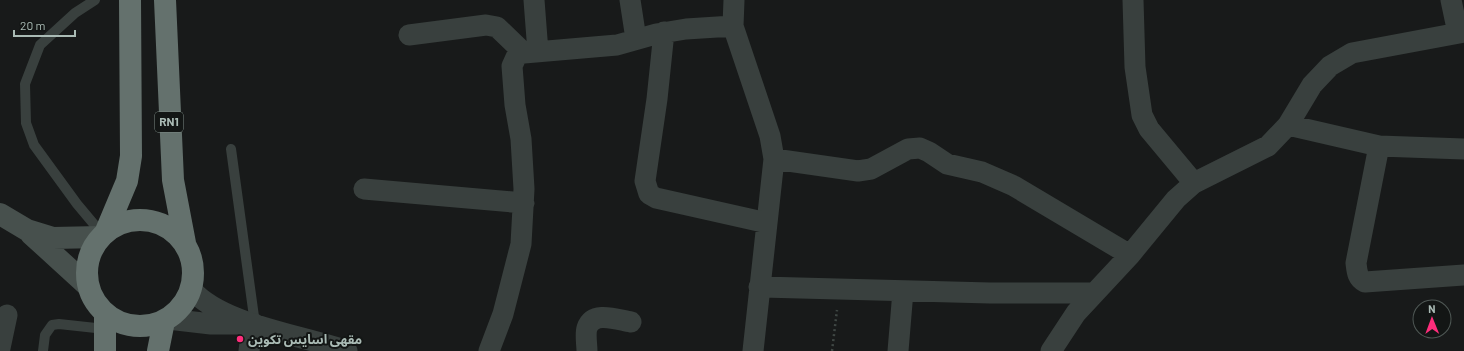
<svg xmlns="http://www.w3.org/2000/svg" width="1464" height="351" font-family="Barlow,'Noto Sans Arabic',sans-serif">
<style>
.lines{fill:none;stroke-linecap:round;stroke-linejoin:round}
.path{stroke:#3f4744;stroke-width:2.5;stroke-dasharray:2 3;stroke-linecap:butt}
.lane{stroke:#39403e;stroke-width:10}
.street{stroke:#39403e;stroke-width:21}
.secondary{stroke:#47504d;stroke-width:22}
.highway{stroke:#64716d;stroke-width:22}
.poi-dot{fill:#fe2d7b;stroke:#131615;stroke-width:1.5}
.labels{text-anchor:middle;stroke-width:4;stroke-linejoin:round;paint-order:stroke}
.shield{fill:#131615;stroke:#7d8a85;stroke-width:1}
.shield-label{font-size:12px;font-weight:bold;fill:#aabbb5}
.poi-label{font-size:13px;font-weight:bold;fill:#aabbb5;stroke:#131615;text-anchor:start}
</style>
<rect width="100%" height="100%" fill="#181a1a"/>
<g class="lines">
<path class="path" d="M832,351L837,310"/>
<path class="lane" d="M95,0L75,13L40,45L25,84L26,123L34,145L77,204L103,235
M231,149L255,324
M43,351L45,335L52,325L59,324L105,329"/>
<path class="street" d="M534,0L538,52
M630,0L636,39
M734,0L733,26L770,136L774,159L753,351
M1133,0L1135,67L1142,115L1149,129L1194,183
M1451,0L1458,33
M664,32L657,99L645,181L649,194L656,198L767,223
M409,35L486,25L497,27L524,53
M1288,125L1379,146L1464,149
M1379,146L1356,263C1357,271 1357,278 1365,282L1464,275
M774,159L858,171L871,169L908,149L920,148L929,152L947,164L982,172L1014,186L1130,255
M364,189L524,203
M759,287L990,293H1093
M191,289C222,325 302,335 347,351
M168,319L211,324H240
M0,348L7,315
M249,351L251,335L255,324
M489,351L503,314L521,244L524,189L521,139L515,105L512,66L517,55L524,53L617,45L656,34L686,29L733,26
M587,351C587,345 585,334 587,328C593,310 618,320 631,322
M898,351L903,291
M1051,351L1076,313L1130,255L1176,199L1194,183L1268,146L1288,125L1312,85L1330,66L1352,53L1464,32"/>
<path class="secondary" d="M0,214L27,230L53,238L100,237
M31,234L88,286"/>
<path class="highway" d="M165,0L173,180L185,243
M87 273a53 53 0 1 1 106 0a53 53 0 1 1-106 0Z
M106,231L127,181L131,156L130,0
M105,313V351
M158,351L164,321"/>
</g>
<circle class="poi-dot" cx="240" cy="339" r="4"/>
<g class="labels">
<rect class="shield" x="155" y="112" width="28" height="20" rx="3"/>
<g class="shield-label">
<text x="169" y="126">RN1</text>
</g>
<g class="poi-label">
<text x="248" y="344">مقهى اسايس تكوين</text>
</g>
</g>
<g transform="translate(1432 319) rotate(359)"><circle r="19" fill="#131615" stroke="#4f5855"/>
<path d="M0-3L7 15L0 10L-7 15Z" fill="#fe2d7b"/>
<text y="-6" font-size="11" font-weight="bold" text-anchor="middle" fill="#aabbb5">N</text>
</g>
<path d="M14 30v6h61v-6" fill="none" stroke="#aabbb5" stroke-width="2"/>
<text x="20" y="30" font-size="12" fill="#aabbb5" stroke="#131615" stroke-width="3" paint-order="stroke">20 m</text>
</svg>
